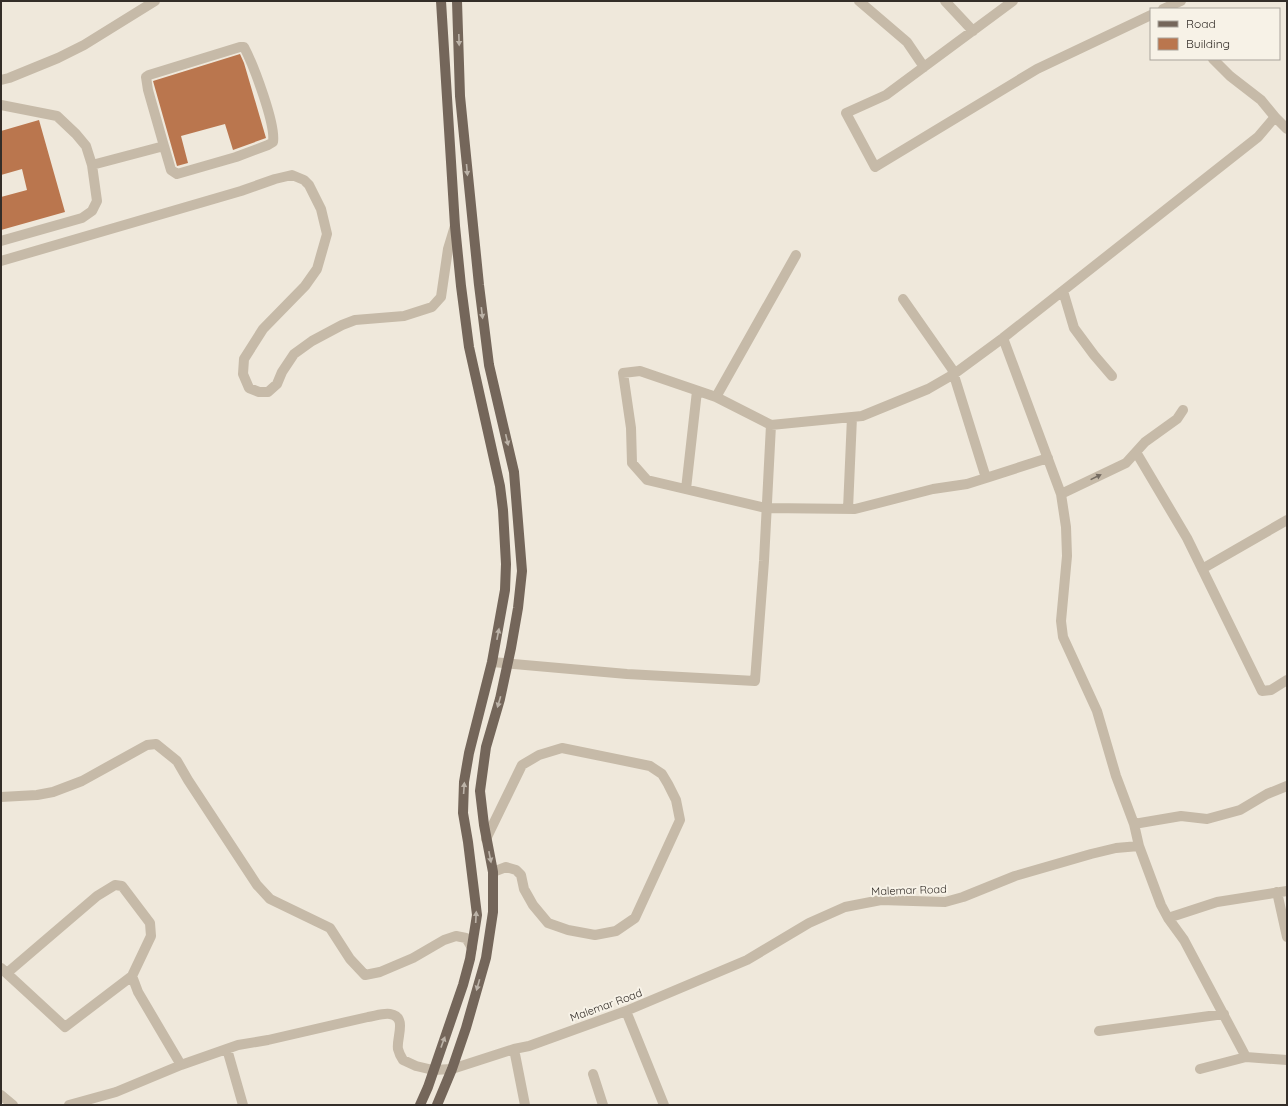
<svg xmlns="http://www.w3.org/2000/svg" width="1288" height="1106" font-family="Quicksand,sans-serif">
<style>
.building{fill:#ba764e}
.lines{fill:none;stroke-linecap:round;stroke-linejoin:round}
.minor{stroke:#c6baa8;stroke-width:10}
.major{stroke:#74665a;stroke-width:10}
.oneway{fill:#bcb3a8}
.oneway2{fill:#756c62}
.labels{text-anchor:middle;stroke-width:4;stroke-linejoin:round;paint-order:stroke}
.street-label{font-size:11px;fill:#332d28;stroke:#f7f2e7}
</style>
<rect width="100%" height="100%" fill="#efe8db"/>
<path class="building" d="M240,54L244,63L266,138L233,150L225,124L181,136L188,163L177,166L153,81Z
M39,120L65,212L1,230V197L27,190L22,169L1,175V131Z"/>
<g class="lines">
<path class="minor" d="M859,1L907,42L924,67
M945,1L973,31
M1013,1L886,95L846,113L875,167L1037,69L1151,15
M1163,9L1181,1
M1,80L9,78L58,58L84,45L155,1
M1,105L57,116L76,134L86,146L92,165L97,201L92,211L82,218L1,241
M1275,117L1287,129
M92,165L164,146L171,170L177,174L236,157L268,145L273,142C276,124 253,64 244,47H240L149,75L146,77L148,90L164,146
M1,261L241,191L275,179L292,175L304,180L309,185L321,209L327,234L317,269L305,286L263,329L244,359L243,374L249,388L259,392H268L277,384L282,372L294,354L312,341L342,325L355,320L404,316L432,307L441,297L448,249L455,226
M1063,291L1074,328L1094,355L1112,376
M1003,338L1061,494L1066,527L1067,556L1061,621L1063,637L1097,711L1116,776L1134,824L1139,846
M716,397L640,371L623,373L631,428L632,463L647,480L766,508L855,509L933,489L967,484L986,478L952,369L903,299
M771,425L862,416L928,389L954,374L1003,338L1258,137L1275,117L1261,100L1230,76L1213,59
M1136,452L1187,538L1262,691L1271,690L1287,680
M986,478L1048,458
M686,489L697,391
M1061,494L1126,463L1145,442L1177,419L1183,410
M848,509L852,417
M1202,569L1287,520
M492,662L627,674L755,681L764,561L771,425L716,397L796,255
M1,797L37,795L53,792L82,781L147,745L156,744L177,761L188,780L257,885L270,899L330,928L350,959L365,975L380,972L413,958L444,940L456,936L466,938L472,948
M1134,824L1181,816L1207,819L1240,810L1267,794L1287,786
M486,839L522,765L539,755L562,748L650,766L662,774L668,784L676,800L680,820L635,918L616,931L595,935L568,930L548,923L533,905L524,889L521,875L516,870L506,867L493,872
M1277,892L1287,937
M1168,918L1184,940L1246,1057
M1,968L65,1027L132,976
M7,973L97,896L115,885L122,886L150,923L151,936L132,976L138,992L181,1065
M626,1011L664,1105
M1099,1031L1224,1014
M227,1049L243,1105
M514,1049L525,1105
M1200,1069L1246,1057L1287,1060
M593,1074L603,1105
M1,1095L13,1105
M69,1105L116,1092L181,1065L238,1045L268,1040L368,1017C375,1016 383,1013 390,1014C408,1017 396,1038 398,1049C399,1053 401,1057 403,1060L416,1066L433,1070L452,1069L514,1049L529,1046L626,1011L747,960L809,923L845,907L881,900L945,902L963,897L1015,876L1091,854L1116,848L1139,846L1161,905L1168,918L1217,902L1287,891"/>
<path class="major" d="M420,1105L428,1087L463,985L470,959L477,915L468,842L463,813L464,782L469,753L492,662L505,590L506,564L503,510L500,486L469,347L461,286L455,226L441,1
M437,1105L452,1069L466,1028L486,958L493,912V872L484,825L480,791L486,747L500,699L511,648L518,608L522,571L514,472L489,365L479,285L460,96L457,1"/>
</g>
<defs><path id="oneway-solid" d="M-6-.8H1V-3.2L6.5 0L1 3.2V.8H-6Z"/></defs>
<g class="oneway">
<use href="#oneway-solid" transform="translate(459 40) rotate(88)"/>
<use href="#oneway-solid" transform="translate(467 170) rotate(85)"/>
<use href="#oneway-solid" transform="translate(482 313) rotate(83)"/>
<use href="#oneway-solid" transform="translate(507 440) rotate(77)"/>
<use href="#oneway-solid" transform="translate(498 634) rotate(-79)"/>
<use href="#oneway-solid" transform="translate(499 702) rotate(106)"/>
<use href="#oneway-solid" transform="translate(464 788) rotate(-86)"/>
<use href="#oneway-solid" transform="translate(490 857) rotate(79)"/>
<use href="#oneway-solid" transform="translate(476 917) rotate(-87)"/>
<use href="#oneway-solid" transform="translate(478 985) rotate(106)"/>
<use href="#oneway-solid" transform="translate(443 1042) rotate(-70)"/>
</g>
<use class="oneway2" href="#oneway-solid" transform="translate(1096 477) rotate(-26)"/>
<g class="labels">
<g class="street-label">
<text transform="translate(909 890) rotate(-2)" y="4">Malemar Road</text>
<text transform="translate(606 1005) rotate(-20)" y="4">Malemar Road</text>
</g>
</g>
<rect width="1288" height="1106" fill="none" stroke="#332d28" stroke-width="4"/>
<rect x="1150" y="8" width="130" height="52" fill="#f7f2e7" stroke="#a9a39b"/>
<rect x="1158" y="21" width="20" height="6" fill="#74665a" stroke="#a9a39b"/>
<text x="1186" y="28" font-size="12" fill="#332d28">Road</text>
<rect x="1158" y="38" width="20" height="12" fill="#ba764e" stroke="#a9a39b"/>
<text x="1186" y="48" font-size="12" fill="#332d28">Building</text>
</svg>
